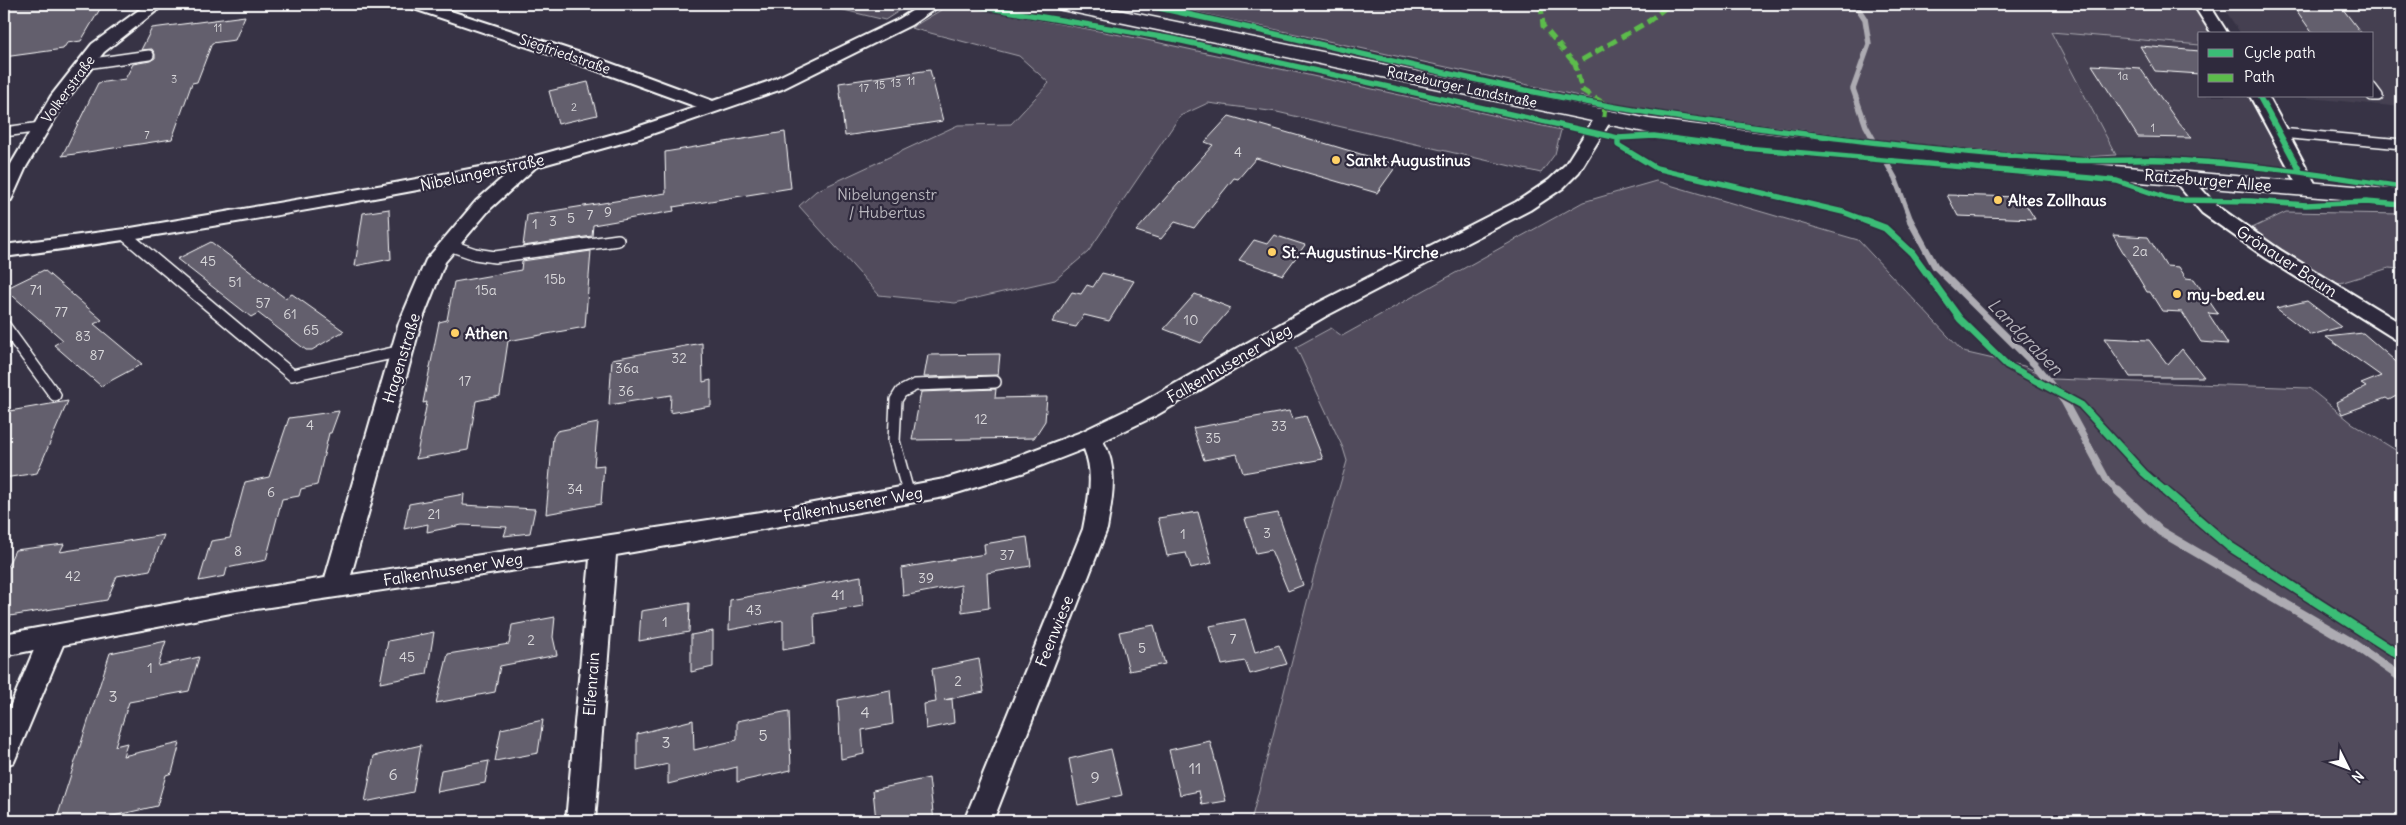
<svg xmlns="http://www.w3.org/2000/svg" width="2406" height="825" font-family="Delius,sans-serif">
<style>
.built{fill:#444051}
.green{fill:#514c5c;stroke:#a8a6ae}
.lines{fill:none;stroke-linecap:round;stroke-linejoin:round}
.stream-far2{stroke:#adabb2;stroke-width:5.5}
.stream-far1{stroke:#adabb2;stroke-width:7}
.stream{stroke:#adabb2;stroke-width:9}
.building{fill:#635f6d;stroke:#fff}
.lane-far2-casing{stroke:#fff;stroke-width:12}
.lane-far1-casing{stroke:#fff;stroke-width:14}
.lane-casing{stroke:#fff;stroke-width:17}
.street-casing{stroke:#fff;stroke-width:4}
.secondary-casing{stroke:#fff;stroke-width:3}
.lane-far2{stroke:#2f2a3d;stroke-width:9}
.lane-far1{stroke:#2f2a3d;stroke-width:11}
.lane{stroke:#2f2a3d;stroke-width:13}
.street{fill:#2f2a3d;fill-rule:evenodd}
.secondary{fill:#2f2a3d;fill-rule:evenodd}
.quiet{stroke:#5cbc4b;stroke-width:5;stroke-dasharray:10 5;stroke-linecap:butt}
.cycleway-far2-casing{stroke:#2f2a3d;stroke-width:8}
.cycleway-far1-casing{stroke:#2f2a3d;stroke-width:10}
.cycleway-casing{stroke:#2f2a3d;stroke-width:12}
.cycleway-far2{stroke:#3abd76;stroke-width:5.5}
.cycleway-far1{stroke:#3abd76;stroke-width:7}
.cycleway{stroke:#3abd76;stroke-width:9}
.poi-dot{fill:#ffd166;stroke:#2f2a3d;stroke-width:2}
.labels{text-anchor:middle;stroke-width:4.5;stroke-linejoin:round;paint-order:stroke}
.far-number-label{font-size:11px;fill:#d8d7da}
.far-street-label{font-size:14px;fill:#fff;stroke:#2f2a3d}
.number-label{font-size:14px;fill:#d8d7da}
.poi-label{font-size:16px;font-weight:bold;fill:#fff;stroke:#2f2a3d;text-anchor:start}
.street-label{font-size:16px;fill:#fff;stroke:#2f2a3d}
.park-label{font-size:16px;fill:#b9b7be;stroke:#2f2a3d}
.near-number-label{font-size:16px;fill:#d8d7da}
.water-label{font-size:18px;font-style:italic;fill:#b4b2b9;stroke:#2f2a3d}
</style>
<rect width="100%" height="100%" fill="#373345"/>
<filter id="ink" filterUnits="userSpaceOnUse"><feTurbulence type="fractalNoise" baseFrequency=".02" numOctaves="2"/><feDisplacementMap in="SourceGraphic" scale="10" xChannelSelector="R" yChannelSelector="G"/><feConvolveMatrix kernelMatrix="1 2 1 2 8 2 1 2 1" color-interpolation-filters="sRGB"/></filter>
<g filter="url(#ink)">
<path class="built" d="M2221,4H2402V107L2289,96H2372V34H2241Z
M2050,32L2200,45V96H2259L2298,167L2172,156L2116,155Z"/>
<path class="green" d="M819,4H910L885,20Z
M1159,4H2201L2220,34H2200V45L2051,32L2116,155L2070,158L1903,143L1638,109Z
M963,6L1142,39L1561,130L1555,154L1541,173L1277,112L1208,103L1180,116L1088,252L1055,280L955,303L879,295L799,206L816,191L958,125L1011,124L1049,83L1019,56L911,28L946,7Z
M1656,181L1858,240L1963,352L2024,366L2052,379L2309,388L2352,423L2402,454V821H1251L1318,559L1347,461L1343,448L1296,347L1331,328L1342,336L1583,202Z
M2286,212L2402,214V269L2389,268L2337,284L2250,229Z"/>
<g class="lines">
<path class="stream-far2" d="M1855,4L1865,19L1869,44L1853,89L1866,126L1895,178L1911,221"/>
<path class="stream-far1" d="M1910,220L1935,266L2036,366L2064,401L2108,482L2119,492"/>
<path class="stream" d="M2118,491L2160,531L2349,641L2402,678"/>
</g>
<path class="building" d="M12,4H103L81,41L67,43L63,49L4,57V17Z
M2292,4H2339L2362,34H2313Z
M245,16L235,40L212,43L197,82L192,83L172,139L62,156L98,83L125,79L133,64L150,61L155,58V54L152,49L141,50L152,28Z
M2140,46L2200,51V74L2155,71Z
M2092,65L2140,68L2177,121L2192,138L2138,137Z
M930,70L943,121L845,136L839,83Z
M588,82L597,115L558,124L549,91Z
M1229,116L1324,143L1397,165L1377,193L1256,158L1238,179L1234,178L1194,228L1175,222L1161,239L1136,231L1213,145L1205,142Z
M785,132L791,188L673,207L674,211L593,225L592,236L523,246L527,215L666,193L665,152Z
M1947,195L2021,197L2035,219L1958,216Z
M389,209L391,259L355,266L363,213Z
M1274,235L1305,245L1283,275L1239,260L1254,240L1267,244Z
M2113,235L2148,237L2166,266L2179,267L2186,278L2194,279L2218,314L2208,313L2228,344L2201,342L2182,312L2162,311L2150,292H2147Z
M211,242L285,298L292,294L344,331L312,350H306L258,313L251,317L177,259Z
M591,251L585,327L508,341L500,396L476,401L468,450L416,459L427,402L423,403L439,322L447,320L454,282L521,270L522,261Z
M44,270L102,320L94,324L142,364L101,386L54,345L63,340L5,289Z
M1102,273L1134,281L1109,321L1084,315L1076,327L1052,322L1072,292L1081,294L1087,285L1093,287Z
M1195,294L1231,308L1201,343L1164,329Z
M2307,301L2341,327L2311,335L2276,308Z
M2363,333L2402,367V393L2389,400L2386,398L2342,414L2336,402L2366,387L2361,384L2381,376L2326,337Z
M2104,338L2149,340L2168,365L2182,349L2204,377H2130Z
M702,343L703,382L711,380V406L670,413L671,395L609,405L612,359Z
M1000,354L998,375L924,377L928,355Z
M996,389L995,398L1047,397L1045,421L1034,438L912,440L921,392Z
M68,401L37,473L4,478V412Z
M339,411L331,433H329L317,485L301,489L299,496L282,499L266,560L227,568L225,576L199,581L211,541L230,538L245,482L269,477L289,418Z
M1289,411L1292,419L1306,416L1323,459L1243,473L1237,454L1204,460L1193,428Z
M598,423L594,466L604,465L601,504L546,514L553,437L557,431Z
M464,494L463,505L535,509L530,533L504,536L507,527L462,525L427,532L428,524L404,529L409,504Z
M1198,512L1212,563L1191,568L1186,553L1167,556L1158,518Z
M1278,513L1303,585L1288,591L1271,550L1256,553L1245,519Z
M164,535L150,570L117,576L107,600L4,617V574L15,550L64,544L60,552Z
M1027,537L1031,566L987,573L989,608L962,612L961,585L903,596L901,568L985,554L984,544Z
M861,576L863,606L814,614L815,644L783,650V620L729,630L730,600Z
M690,603L689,632L639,641L641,611Z
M555,617L553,637L557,655L500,666L495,692L436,703L448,654L509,644L512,625Z
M1245,619L1255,652L1279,645L1287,664L1250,674L1245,661L1222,665L1210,626Z
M1154,625L1165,664L1129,671L1119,632Z
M713,631V667L691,672V635Z
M434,632L427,674L380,683L388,641Z
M166,641L158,666L199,657L189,691L129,702L115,746L127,743L123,756L180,743L172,773L166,775L157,806L91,821H56L110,653Z
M979,659L984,692L944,700L952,699L954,723L926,729L924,704L936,702L932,669Z
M890,690L893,724L862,730L864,754L841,759L838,700Z
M789,711L791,770L737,782V767L668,784V764L637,771V734L693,720L694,750L737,740V721Z
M543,720L538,753L495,761L501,729Z
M1210,741L1226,801L1202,805L1199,791L1180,795L1169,750Z
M421,745L413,792L365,802L374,756Z
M1111,749L1122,795L1078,805L1069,759Z
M489,761L485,783L437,792L441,770Z
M929,778L934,821H876L873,790Z"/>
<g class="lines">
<defs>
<path id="lane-far2" d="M86,64L149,55
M2372,88L2378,96H2372
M4,132L41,127
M2280,133L2402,144"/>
<path id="lane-far1" d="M125,235L292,375L402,351
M449,245L475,254L495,257L618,240
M4,325L55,395
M908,492L894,441L896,400L901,392L915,385L995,382"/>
<path id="lane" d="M908,491L909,494"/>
<path id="street" d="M147,4H165L104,52L65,102L26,167L13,196L11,200L4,202V176L51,96L92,44Z
M406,4H429L602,60L713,101L770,81L899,19L923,4H942L911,25L782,89L640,138L536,167L490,209L445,262L421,323L351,575L786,508L944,479L1010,459L1081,432L1141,403L1312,306L1516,202L1549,180L1565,165L1598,113H1610L1613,117L1579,172L1563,188L1530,210L1326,316L1157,415L1103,441C1119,469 1112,499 1107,529L993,821H964L1083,529C1088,502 1095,475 1084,449L1025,472L944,497L616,555L595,821H566L590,559L236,612L63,645L14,762L4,766V721L34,650L4,656V634L236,592L325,578L399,323L426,260L476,201L508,173C341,205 173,235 4,257V245L125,229L395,183L528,158L628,130L697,107L590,68L408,7Z
M2193,4H2209L2228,34H2212Z
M2250,96H2268L2318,189L2316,193H2302L2300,189Z
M2181,172L2188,174L2216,205L2280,250L2402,324V341L2395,339L2266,258L2202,213L2172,178L2174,174Z"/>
<path id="secondary" d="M1053,4H1089L1649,119L1788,136L1983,155L2402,190V204L1983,169L1788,150L1649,133L1062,10L1055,8Z"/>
</defs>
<use href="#lane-far2" class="lane-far2-casing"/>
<use href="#lane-far1" class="lane-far1-casing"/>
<use href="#lane" class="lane-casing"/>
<use href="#street" class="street-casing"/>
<use href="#secondary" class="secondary-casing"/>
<use href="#lane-far2" class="lane-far2"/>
<use href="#lane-far1" class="lane-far1"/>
<use href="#lane" class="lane"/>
<use href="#street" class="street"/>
<use href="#secondary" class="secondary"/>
<path class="quiet" d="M1541,4L1543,26L1575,64
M1604,117L1605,104L1582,90L1575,64L1649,21L1670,4"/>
<defs>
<path id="cycleway-far2" d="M966,4L1173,39L1618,138L1654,136L1745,148L2090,178L2117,181L2167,198L2180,200L2251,201L2306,205L2366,202L2402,205
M1140,4C1328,43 1515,96 1706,121C1825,137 1950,153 2070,160C2102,162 2134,159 2166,160C2245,163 2324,175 2402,187
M2259,96L2300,171
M1618,138V145L1656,168L1843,212L1867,221"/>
<path id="cycleway-far1" d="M1864,220L1885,228L1912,253L1960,319L2007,365L2081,405L2144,473L2166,492"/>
<path id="cycleway" d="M2165,491L2229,546L2402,657"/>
</defs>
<use href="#cycleway-far2" class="cycleway-far2-casing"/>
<use href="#cycleway-far1" class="cycleway-far1-casing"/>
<use href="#cycleway" class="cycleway-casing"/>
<use href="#cycleway-far2" class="cycleway-far2"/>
<use href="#cycleway-far1" class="cycleway-far1"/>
<use href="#cycleway" class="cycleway"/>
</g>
</g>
<g class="poi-dot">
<circle cx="1336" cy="160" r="5"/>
<circle cx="1998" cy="200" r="5"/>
<circle cx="1272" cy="252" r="5"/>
<circle cx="2177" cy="294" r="5"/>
<circle cx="455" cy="333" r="5"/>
</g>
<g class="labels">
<g class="far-number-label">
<text x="218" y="32">11</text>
<text x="2123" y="80">1a</text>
<text x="174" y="83">3</text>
<text x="911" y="85">11</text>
<text x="896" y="87">13</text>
<text x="880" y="89">15</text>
<text x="864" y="92">17</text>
<text x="574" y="111">2</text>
<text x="2153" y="132">1</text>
<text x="147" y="139">7</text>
</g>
<g class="far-street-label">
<text transform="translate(565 54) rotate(19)" y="5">Siegfriedstraße</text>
<text transform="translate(1462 87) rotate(12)" y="5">Ratzeburger Landstraße</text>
<text transform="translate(68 89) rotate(-54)" y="5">Volkerstraße</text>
</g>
<g class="number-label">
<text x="1238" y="157">4</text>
<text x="608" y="217">9</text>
<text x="590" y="220">7</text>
<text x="571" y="223">5</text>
<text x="553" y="226">3</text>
<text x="535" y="229">1</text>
<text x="2140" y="256">2a</text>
<text x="208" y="266">45</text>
<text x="555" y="284">15b</text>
<text x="235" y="287">51</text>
<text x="36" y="295">71</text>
<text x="486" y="295">15a</text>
<text x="263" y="308">57</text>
<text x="61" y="317">77</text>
<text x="290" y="319">61</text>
<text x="1191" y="325">10</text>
<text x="311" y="335">65</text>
<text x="83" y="341">83</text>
<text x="97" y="360">87</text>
<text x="679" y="363">32</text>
<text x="627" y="373">36a</text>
<text x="465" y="386">17</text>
<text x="626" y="396">36</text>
<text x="981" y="424">12</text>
<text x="310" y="430">4</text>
<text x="1279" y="431">33</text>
<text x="1213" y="443">35</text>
<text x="575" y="494">34</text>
<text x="271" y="497">6</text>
<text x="434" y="519">21</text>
<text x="1267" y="538">3</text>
<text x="1183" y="539">1</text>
<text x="238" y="556">8</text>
<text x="1007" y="560">37</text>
<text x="73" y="581">42</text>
<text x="926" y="583">39</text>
<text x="838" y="600">41</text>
<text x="754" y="615">43</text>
<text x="665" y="627">1</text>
<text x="1233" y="644">7</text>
<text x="531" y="645">2</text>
<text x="1142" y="653">5</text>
<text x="407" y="662">45</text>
<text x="150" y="673">1</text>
<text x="958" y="686">2</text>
</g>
<g class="poi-label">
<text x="1346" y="166">Sankt Augustinus</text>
<text x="2008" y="206">Altes Zollhaus</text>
<text x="1282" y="258">St.-Augustinus-Kirche</text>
<text x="2187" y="300">my-bed.eu</text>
<text x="465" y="339">Athen</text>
</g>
<g class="street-label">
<text transform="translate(482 172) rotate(-12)" y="6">Nibelungenstraße</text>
<text transform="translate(2208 180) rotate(5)" y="6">Ratzeburger Allee</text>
<text transform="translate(2287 261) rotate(33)" y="6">Grönauer Baum</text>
<text transform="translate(401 358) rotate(-73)" y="6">Hagenstraße</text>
<text transform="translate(1229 363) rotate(-30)" y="6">Falkenhusener Weg</text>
<text transform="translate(853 504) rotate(-10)" y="6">Falkenhusener Weg</text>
<text transform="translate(453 569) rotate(-9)" y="6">Falkenhusener Weg</text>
<text transform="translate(1054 631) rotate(-68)" y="6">Feenwiese</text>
<text transform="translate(591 684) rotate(-86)" y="6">Elfenrain</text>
</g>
<g class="park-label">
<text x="887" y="200">Nibelungenstr<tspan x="887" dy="18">/ Hubertus</tspan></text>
</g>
<g class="near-number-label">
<text x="113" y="702">3</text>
<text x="865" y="718">4</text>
<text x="763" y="741">5</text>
<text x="666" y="748">3</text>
<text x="1195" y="774">11</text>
<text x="393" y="780">6</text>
<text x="1095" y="783">9</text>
</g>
<g class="water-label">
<text transform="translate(2025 337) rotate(46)" y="6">Landgraben</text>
</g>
</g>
<rect width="2406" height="825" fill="none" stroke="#2f2a3d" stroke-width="20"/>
<rect x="10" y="10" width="2386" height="805" fill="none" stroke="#fff" stroke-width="2" filter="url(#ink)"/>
<rect x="2198" y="32" width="175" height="65" fill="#2f2a3d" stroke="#827f8b"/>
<rect x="2208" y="49" width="25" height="8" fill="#3abd76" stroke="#827f8b"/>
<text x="2244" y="58" font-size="15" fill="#ffffff">Cycle path</text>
<rect x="2208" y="74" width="25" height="8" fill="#5cbc4b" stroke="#827f8b"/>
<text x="2244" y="82" font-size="15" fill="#ffffff">Path</text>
<g transform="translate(2348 768) rotate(132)" stroke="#2f2a3d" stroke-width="4" paint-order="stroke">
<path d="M0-4L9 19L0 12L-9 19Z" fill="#ffffff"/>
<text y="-8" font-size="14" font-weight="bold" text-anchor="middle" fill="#ffffff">N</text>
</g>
</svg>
